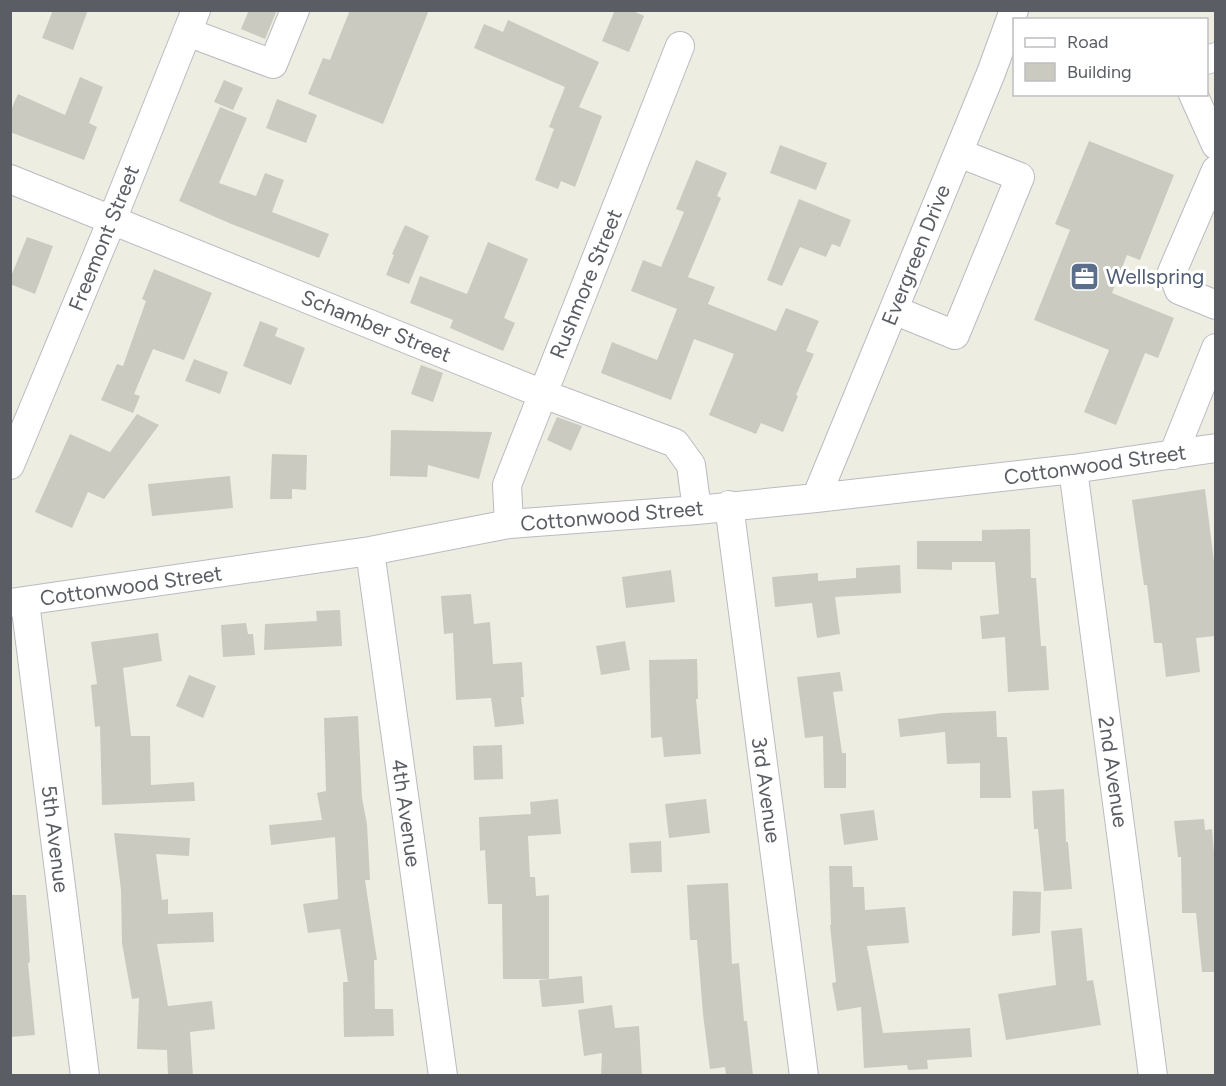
<svg xmlns="http://www.w3.org/2000/svg" width="1226" height="1086" font-family="Figtree,sans-serif">
<style>
.building{fill:#cbcac1}
.lines{fill:none;stroke-linecap:round;stroke-linejoin:round}
.minor-casing{stroke:#babbc2;stroke-width:30}
.minor{stroke:#fff;stroke-width:28}
.labels{text-anchor:middle;stroke-width:6;stroke-linejoin:round;paint-order:stroke}
.street-label{font-size:21px;fill:#5a5d64;stroke:#fff}
.service-label{font-size:21px;fill:#4e5e75;stroke:#fff;text-anchor:start}
</style>
<rect width="100%" height="100%" fill="#eeede2"/>
<path class="building" d="M53,10H88L73,50L42,38Z
M249,10H277L265,39L241,29Z
M350,10H429L383,124L308,94L323,58L330,60Z
M615,10H631L644,16L629,52L602,41Z
M508,20L599,62L579,107L602,116L575,187L561,181L558,189L535,180L554,129L549,127L565,87L474,48L484,24L503,32Z
M80,77L103,87L89,123L97,127L84,160L10,132V112L18,94L65,115Z
M224,80L243,88L233,110L214,102Z
M277,99L317,115L306,143L266,128Z
M220,107L247,118L219,183L256,196L265,173L284,180L272,212L329,234L319,258L229,223L179,201Z
M1089,141L1174,175L1140,260L1127,255L1112,293L1174,318L1158,358L1145,353L1116,425L1084,412L1109,350L1034,320L1070,230L1055,224Z
M780,145L827,163L816,190L770,173Z
M696,160L727,173L717,196L721,198L688,277L715,287L708,304L776,331L786,308L819,321L806,351L814,354L796,395L798,396L783,432L761,423L756,434L709,415L734,354L694,339L671,400L601,373L612,342L657,360L677,309L631,291L643,260L661,267L684,212L676,209Z
M799,199L851,220L840,247L832,244L826,257L800,247L782,286L767,280Z
M405,225L429,236L409,284L386,275L394,255L392,254Z
M27,237L53,246L35,294L10,284V279Z
M488,242L528,259L504,318L515,323L503,351L450,328L453,320L410,303L420,276L467,294Z
M154,269L212,293L184,360L153,349L134,394L140,396L133,413L101,400L117,364L123,366L146,301L142,299Z
M260,321L278,328L275,336L305,348L291,385L243,366Z
M194,359L228,372L220,394L185,381Z
M421,365L443,373L433,402L411,394Z
M137,414L159,425L104,499L88,492L72,528L35,512L70,434L110,452Z
M557,417L582,426L571,451L547,440Z
M391,430L492,432L479,479L428,465L427,477L390,476Z
M272,454L307,455L306,490L292,489V499H270Z
M230,476L233,508L152,516L148,484Z
M1205,489L1215,570V636L1196,638L1200,672L1166,677L1162,643H1154L1147,585H1144L1132,500Z
M1030,529L1031,578H1036L1041,646H1046L1049,690L1008,692L1005,637L982,639L980,616L999,614L995,562H952V570L917,569V541H982V530Z
M900,565L901,593L835,597L840,634L817,638L812,603L775,607L772,577L818,573V581L856,578V568Z
M671,570L675,602L626,608L622,577Z
M471,594L474,624L490,622L493,664L522,662L524,697H521L524,724L495,727L491,698L456,700L453,633L444,634L441,596Z
M340,610L342,646L264,650L265,624L317,621L316,611Z
M246,623L248,634H253L255,655L223,657L221,625Z
M158,633L162,661L123,668L131,736H150L151,785L194,782L195,801L102,805L100,726L95,727L91,685L97,684L91,642Z
M625,641L630,670L601,675L596,646Z
M697,659L698,699H696L701,754L664,757L662,737L651,738L649,660Z
M840,672L843,691L833,692L842,753H846V788H824L823,736L805,738L797,677Z
M189,675L216,686L203,718L176,706Z
M996,711L997,737H1007L1011,798H980V763L947,764L945,732L900,737L898,719L943,713Z
M358,716L362,798L367,824L370,880H365L377,960H374L375,1009H393L394,1036L344,1037L343,982H348L340,929L308,933L303,904L338,899L335,837L271,845L269,825L322,820L317,793L326,791L324,718Z
M502,745L503,779L474,780L473,746Z
M1064,789L1066,842H1068L1072,889L1044,891L1038,829H1034L1032,791Z
M558,799L561,834L528,836L530,877H535L536,896L549,895V979H503L502,904H488L485,850L480,851L479,817L531,814L530,802Z
M706,799L710,833L669,838L665,804Z
M874,810L878,840L844,845L840,814Z
M1204,819L1205,830L1212,829L1215,864V972H1202L1196,913H1182L1181,857H1178L1174,821Z
M114,833L190,838L189,856L156,854L162,900L168,899V914L213,912L214,942L157,944L168,1006L212,1001L215,1029L190,1032L193,1076H168L167,1050L137,1049L139,998L132,999L122,943L121,890Z
M661,841L662,872L631,873L629,843Z
M829,866H852L853,887H864L865,910L905,907L909,943L867,946L883,1033L970,1028L972,1057L927,1060L928,1069L908,1070L907,1065L864,1068L861,1007L837,1011L832,983L836,982L830,925H831Z
M728,883L732,964L739,963L744,1021H747L753,1076H726L725,1067L710,1069L703,1014L697,940H690L687,885Z
M1013,891L1041,892L1040,933L1012,936Z
M10,895H26L30,962L28,963L35,1035L10,1037Z
M1082,928L1087,981L1093,980L1101,1025L1006,1040L998,994L1056,985L1051,931Z
M582,976L584,1003L542,1007L539,980Z
M612,1005L615,1028L639,1026L642,1076H601L602,1053L584,1056L578,1010Z"/>
<g class="lines">
<defs>
<path id="minor" d="M187,32L273,64L295,10
M1206,60L1216,57
M1193,94L1216,145
M1216,170L1172,272L1179,290L1216,305
M10,179L543,394L675,443L691,465L697,510
M894,310L955,335L1020,177L959,153
M1173,455L1216,348
M10,465L112,220L196,10
M1073,469L1153,1076
M816,498L991,73L1014,10
M729,505L804,1076
M509,524L507,485L680,46
M370,551L443,1076
M25,602L85,1076
M10,603L370,551L509,524L697,510L816,498L1073,469L1216,448"/>
</defs>
<use href="#minor" class="minor-casing"/>
<use href="#minor" class="minor"/>
</g>
<defs>
<symbol id="office-square" viewBox="-11 -11 22 22"><rect x="-9" y="-9" width="18" height="18" rx="4" fill="#5c6f8a" stroke="#fff"/><path d="M-6-3h4V-5.5h4V-3h4V5H-6ZM-1-4.5V-3h2v-1.5ZM-6 0V1H6V0Z" fill="#fff"/></symbol>
</defs>
<g fill-rule="evenodd">
<use href="#office-square" x="1068" y="260" width="33" height="33"/>
</g>
<g class="labels">
<g class="street-label">
<text transform="translate(104 238) rotate(-68)" y="7">Freemont Street</text>
<text transform="translate(916 255) rotate(-68)" y="7">Evergreen Drive</text>
<text transform="translate(586 284) rotate(-68)" y="7">Rushmore Street</text>
<text transform="translate(376 326) rotate(22)" y="7">Schamber Street</text>
<text transform="translate(1095 465) rotate(-8)" y="7">Cottonwood Street</text>
<text transform="translate(612 516) rotate(-5)" y="7">Cottonwood Street</text>
<text transform="translate(131 586) rotate(-8)" y="7">Cottonwood Street</text>
<text transform="translate(1113 772) rotate(82)" y="7">2nd Avenue</text>
<text transform="translate(766 790) rotate(82)" y="7">3rd Avenue</text>
<text transform="translate(406 813) rotate(82)" y="7">4th Avenue</text>
<text transform="translate(55 839) rotate(83)" y="7">5th Avenue</text>
</g>
<g class="service-label">
<text x="1106" y="284">Wellspring</text>
</g>
</g>
<rect width="1226" height="1086" fill="none" stroke="#5a5d64" stroke-width="24"/>
<rect x="1013" y="18" width="195" height="78" fill="#ffffff" stroke="#bdbec1" stroke-width="1.5"/>
<rect x="1025" y="38" width="30" height="9" fill="#ffffff" stroke="#bdbec1" stroke-width="1.5"/>
<text x="1067" y="48" font-size="18" fill="#5a5d64">Road</text>
<rect x="1025" y="63" width="30" height="18" fill="#cbcac1" stroke="#bdbec1" stroke-width="1.5"/>
<text x="1067" y="78" font-size="18" fill="#5a5d64">Building</text>
</svg>
